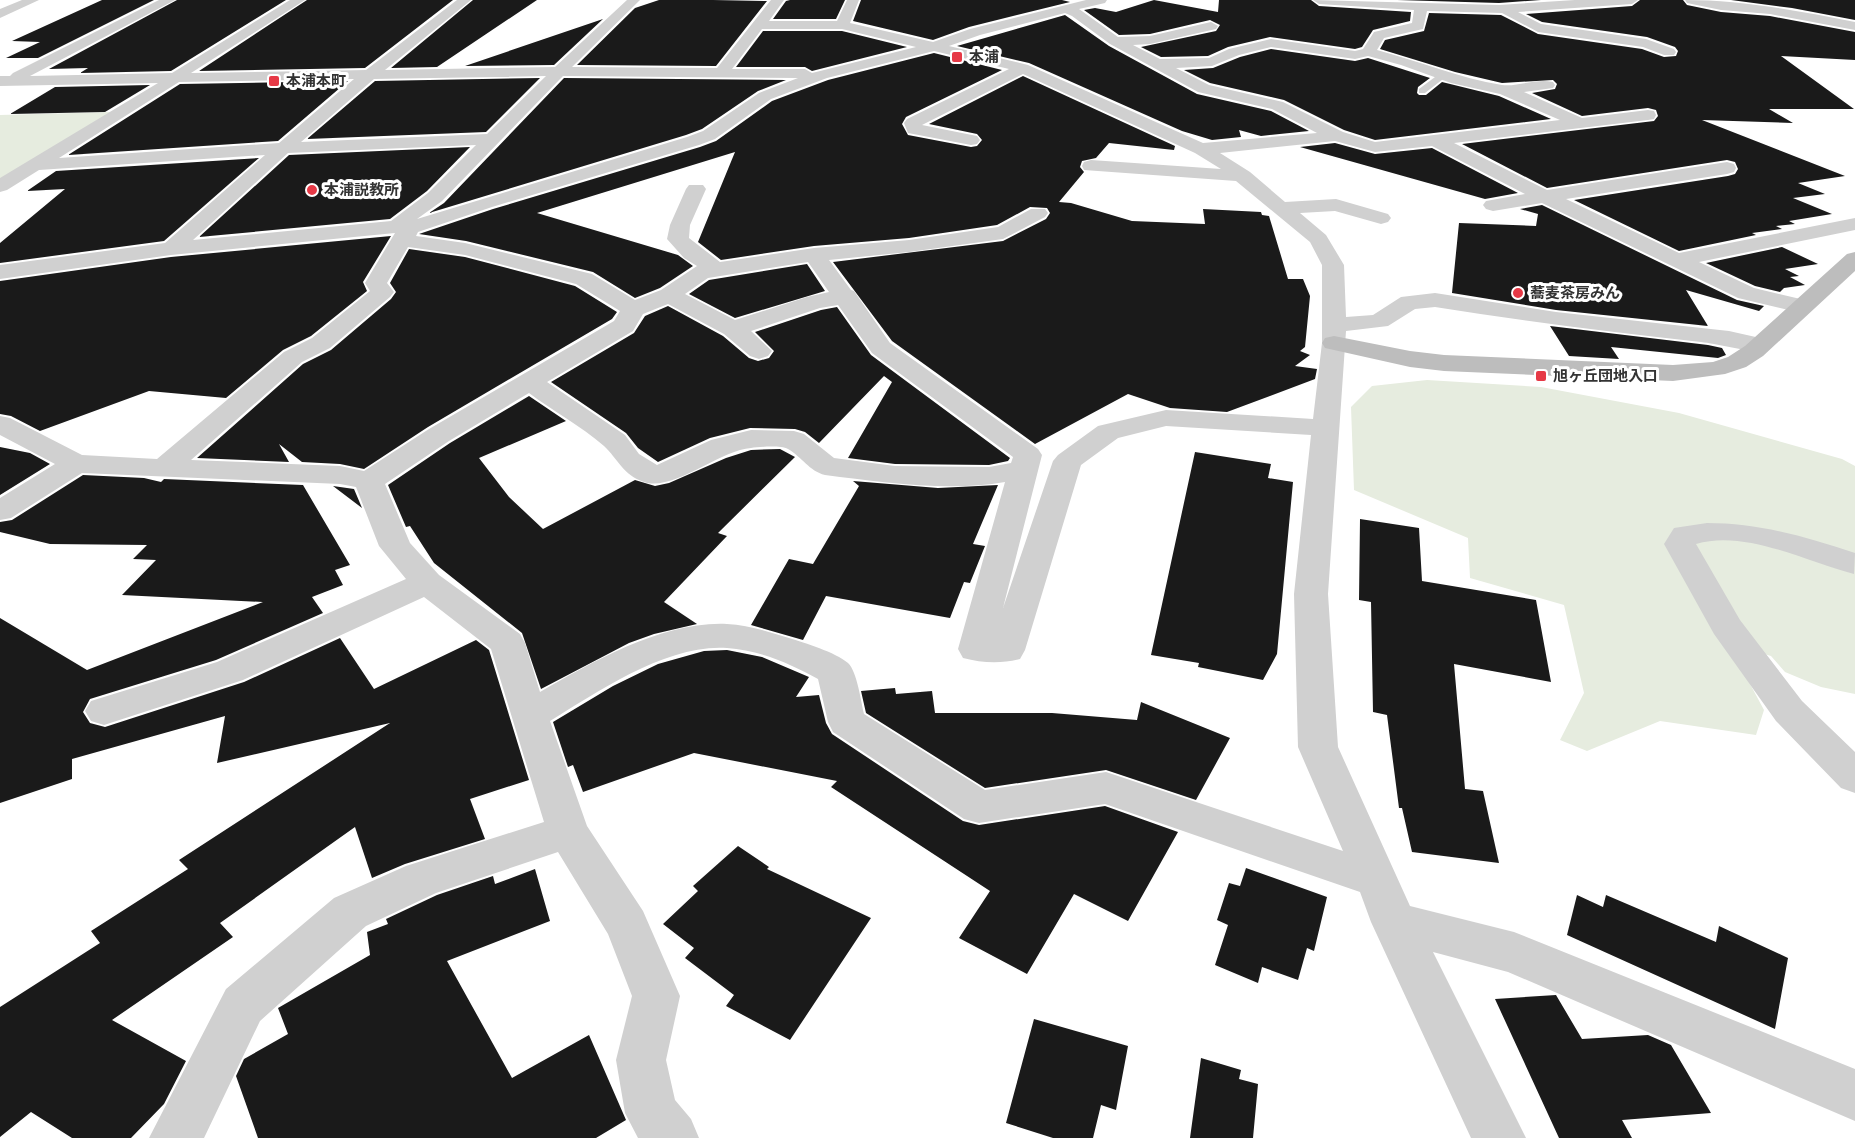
<svg xmlns="http://www.w3.org/2000/svg" width="1855" height="1138" font-family="'Noto Sans','Noto Sans JP',sans-serif">
<style>
.green{fill:#e6ecdf}
.building{fill:#1a1a1a}
.lines{fill:none;stroke-linecap:round;stroke-linejoin:round}
.lane{fill:#d0d0d0;fill-rule:evenodd}
.street{fill:#d0d0d0;fill-rule:evenodd}
.secondary{fill:#bdbdbd;fill-rule:evenodd}
.poi-dot{fill:#e63946;stroke:#fff;stroke-width:2}
.labels{text-anchor:middle;stroke-width:6;stroke-linejoin:round;paint-order:stroke}
.far-poi-label{font-size:15px;font-weight:bold;fill:#333;stroke:#fff;text-anchor:start}
</style>
<rect width="100%" height="100%" fill="#fff"/>
<path class="green" d="M111,112L0,180V115Z
M1427,380L1541,387L1679,413L1842,459L1855,466V694L1821,687L1785,672L1771,656L1728,643L1764,710L1756,735L1660,721L1587,751L1560,740L1584,693L1564,605L1470,578L1468,538L1354,490L1351,407L1372,386Z"/>
<path class="building" d="M102,0H154L38,58H6L40,42L12,41Z
M177,0H286L171,71L80,73L88,68L49,69Z
M307,0H453L365,68L199,71Z
M473,0H537L437,67L391,68Z
M659,0H713L767,1L716,66L577,65L635,8Z
M790,0H845L836,19H773L786,1Z
M861,0H1062L1070,2L969,27L933,40L853,21Z
M1154,0L1218,12L1219,0H1311L1319,6L1411,12L1410,21L1373,30L1362,47L1355,49L1270,37L1228,47L1208,56L1161,57L1141,47L1216,31L1220,25L1210,20L1150,34L1119,35L1084,10L1095,8L1116,12Z
M1397,0H1541L1499,3Z
M1640,0H1683L1687,5L1721,12L1770,16L1855,32V60L1781,56L1854,109H1769L1793,123L1702,120L1845,176L1798,183L1825,194L1793,198L1832,214L1789,221L1795,224L1776,226L1782,229L1752,233L1756,235L1679,251L1574,200L1728,176L1735,174L1738,169L1735,162L1727,160L1547,188L1462,144L1654,121L1658,116L1656,110L1648,108L1582,116L1532,93L1555,89L1557,84L1553,80L1502,83L1455,72L1380,49L1385,40L1424,31L1429,13L1501,15L1538,34L1642,49L1664,57L1676,56L1678,51L1675,47L1647,37L1542,22L1526,14L1632,6Z
M1731,0H1855V20L1792,8Z
M1065,15L1109,46L1197,94L1271,111L1309,131L1261,136L1239,130L1241,137L1212,140L1182,131L1029,63L957,46Z
M603,19L554,65L465,66Z
M763,31H842L907,47L812,71L805,67H736Z
M1271,49L1355,61L1368,58L1430,78L1418,87L1417,93L1419,95H1426L1442,82L1499,96L1551,119L1375,140L1344,130L1284,100L1210,83L1184,70L1213,68L1240,57Z
M934,53L1002,70L906,117L902,124L908,135L971,147L977,146L982,140L977,134L929,124L1023,76L1175,146L1174,150L1109,143L1096,158L1082,161L1080,167L1084,172L1059,202L1071,203L1132,221L1205,224L1203,209L1261,212L1262,215L1269,216L1288,279H1303L1310,296L1305,347L1300,351L1310,355L1295,366L1317,369L1315,379L1227,412L1170,408L1128,394L1035,444L892,341L833,262L1003,241L1046,219L1050,213L1047,208L1030,207L997,225L909,238L814,246L721,260L698,242L735,152L537,213L678,255L693,266L660,288L635,298L593,272L466,241L419,234L493,209L700,147L716,141L772,101L828,80Z
M540,78L486,132L307,139L375,81Z
M564,78L786,80L758,91L702,129L686,135L429,213L444,203Z
M348,81L278,141L68,155L180,84Z
M150,85L105,112L10,114L55,87Z
M1335,143L1375,154L1432,148L1518,193L1485,199L1300,147Z
M470,147L427,191L390,219L199,237L289,155Z
M259,158L164,241L0,263V243L65,189L27,191L56,171Z
M1542,205L1737,300L1764,306L1759,311L1686,290L1708,326L1556,310L1452,293L1459,223L1536,226L1538,214L1520,209Z
M391,236L363,282L367,291L311,336L283,350L226,398L149,391L40,431L11,416L0,414V281L171,257Z
M1782,247L1818,264L1785,269L1799,276L1790,277L1805,285L1784,288L1780,292L1755,286L1706,263Z
M409,249L465,257L575,286L617,312L612,319L428,427L364,469L340,464L302,462L279,444L289,462L197,458L303,364L331,350L391,299L396,292L390,283Z
M807,264L825,291L735,318L689,294L709,280Z
M668,306L723,336L749,358L758,361L769,358L774,351L755,332L821,310L837,307L871,355L1010,458L1008,461L989,465L895,464L848,458L892,382L884,376L819,443L805,432L795,429L750,428L710,438L658,462L638,448L626,433L551,382L634,333L645,316Z
M1550,326L1708,345L1722,348L1726,355L1718,358L1611,347L1619,359L1569,356Z
M529,396L566,421L479,458L509,497L543,529L635,480L655,486L669,483L726,458L751,450L780,449L795,457L718,533L727,536L664,602L697,624L654,634L629,643L541,689L522,633L434,563L410,526L406,527L388,485L450,443Z
M0,447L30,453L50,464L0,495Z
M1195,452L1271,464L1268,478L1293,482L1277,654L1263,680L1198,667L1199,663L1151,655Z
M83,475L144,478L161,482L164,479L303,485L350,565L335,570L343,585L312,597L323,613L216,660L90,699L83,712L90,723L105,727L244,682L340,638L374,689L476,640L489,650L529,780L470,799L485,839L405,864L372,878L355,827L220,923L233,937L112,1020L186,1061L164,1104L131,1138H72L31,1112L0,1137V1007L100,943L91,931L188,869L179,860L390,723L217,763L225,716L72,759V779L0,803V618L87,670L263,602L122,595L156,560L133,559L147,545L50,544L0,532V522L12,520Z
M853,481L938,488L998,485L973,544L985,546L970,583L964,582L950,618L826,596L803,640L751,625L789,559L813,564L859,486Z
M333,486L354,489L362,508Z
M1360,519L1419,528L1422,581L1536,600L1551,682L1454,664L1465,789L1483,791L1499,863L1412,852L1402,808H1399L1387,715L1373,712L1371,602L1359,600Z
M727,650L762,657L809,677L796,697L819,695L826,723L832,734L963,821L979,825L1105,806L1178,832L1128,921L1074,894L1027,974L959,938L990,891L831,787L837,781L694,753L583,792L573,765L568,767L553,722L613,686L658,664L704,651Z
M895,688L896,694L932,691L935,713H1052L1137,720L1141,702L1230,738L1196,800L1106,770L985,788L866,713L861,691Z
M738,846L769,867L767,869L871,918L790,1040L726,1006L734,995L685,958L694,948L663,924L698,891L693,886Z
M1246,868L1327,897L1314,951L1307,948L1298,980L1262,967L1258,983L1215,965L1228,925L1217,920L1229,883L1240,886Z
M535,869L550,921L447,961L512,1078L589,1035L626,1120L596,1138H258L236,1076L244,1059L288,1034L278,1008L370,955L367,932L388,924L386,919L437,895L493,876L495,884Z
M1577,895L1603,907L1606,895L1716,942L1719,926L1788,958L1775,1029L1567,935Z
M1556,995L1582,1039L1648,1035L1671,1045L1711,1113L1622,1120L1632,1138H1559L1495,999Z
M1034,1019L1128,1046L1116,1110L1101,1105L1093,1138H1053L1006,1123Z
M1201,1058L1241,1070L1239,1079L1258,1084L1253,1138H1190Z"/>
<g class="lines">
<path class="lane" d="M1439,74L1447,76L1425,93H1419V89Z"/>
<path class="street" d="M22,0H39L0,18V9Z
M159,0H175L30,76L172,73L290,0H305L191,73L366,70L457,0H471L385,70L555,67L627,0H640L572,67L717,68L771,0H784L769,21H837L847,0H859L850,23L933,42L970,29L1086,0H1107L1105,3L1079,9L1118,37L1150,36L1211,22L1218,26L1216,29L1150,44L1133,45L1160,59L1209,58L1229,49L1271,39L1355,51L1363,49L1374,32L1412,23L1414,10L1319,4L1313,0L1499,5L1575,0H1638L1632,4L1518,12L1541,24L1646,39L1674,49L1676,52L1674,55H1664L1643,47L1538,32L1502,13L1427,11L1423,29L1384,38L1377,50C1419,61 1459,78 1502,85C1518,87 1536,78 1553,82L1555,85L1553,88L1524,92L1582,118L1648,110L1654,111L1656,115L1654,119L1648,120L1454,143L1547,190L1727,162L1734,164L1736,168L1734,172L1727,174L1566,199L1679,253L1855,218V230L1699,262L1754,288L1809,301L1813,306L1809,311L1801,313L1738,298L1542,203L1493,211L1486,209L1483,205L1486,201L1525,194L1432,146L1375,152L1335,141L1220,153L1250,172L1285,202L1336,199L1388,214L1391,218L1388,222L1381,224L1335,211L1300,213L1326,235L1344,265L1346,317L1373,315L1401,297L1435,293L1556,312L1729,331L1769,340L1772,345L1769,350C1753,354 1719,344 1701,342C1612,332 1523,321 1435,307L1415,309L1388,326L1346,331L1328,594L1338,747L1410,906L1514,932L1855,1069V1121L1508,972L1433,952L1526,1138H1471L1371,922L1360,892L1105,804L979,823L964,819L833,732L828,722L818,679C791,664 759,650 727,648C667,644 599,691 550,721L587,826L643,911L680,996L666,1060L675,1100L691,1119L699,1138H638L625,1113L616,1060L632,996L608,934L558,852L436,893L366,926L260,1021L204,1138H149L226,989L334,898L406,866L544,822L491,649L424,597L243,680L104,725L91,721L85,711L91,701L217,662L406,579L379,546L356,487L340,484L82,473L11,518L0,520V498L55,464L0,435V416L10,418L82,455L157,459L284,352L312,338L370,291L365,283L395,233L171,255L0,279V265L165,243L265,155L39,170L7,190L0,192V178L158,83L0,86V76H10L13,73ZM1065,13L1072,16L1110,44L1198,92L1272,109L1317,133L1203,143L1028,65L949,46L980,35ZM762,29H842L916,47L812,73L805,69H732ZM1271,47L1355,59L1368,56L1401,65L1451,83L1500,94L1560,120L1375,142L1343,132L1283,102L1209,85L1176,68L1212,66L1239,55ZM934,51L1009,69L907,119L904,123L908,133L971,145L977,144L980,140L977,136L922,125L1023,74L1195,153L1221,169L1091,160L1084,162L1082,166L1084,170L1236,181L1310,242L1322,265V343L1313,419L1166,410L1098,426L1058,455L1053,461L1003,608L1042,455L1038,449L890,343L854,291L851,290L829,260L909,252L1003,239L1045,217L1048,213L1045,209H1031L998,227L909,240L814,248L720,262L689,238L690,225L706,189L703,185H689L686,189L670,225L667,239L684,258L697,266L661,290L635,300L592,274L465,243L416,236L418,232L492,207L699,145L715,139L771,99L827,78ZM546,76L487,134L301,142L374,79ZM563,76L798,78L759,93L703,131L687,137L417,219L442,201ZM354,79L279,143L59,158L179,82ZM476,145L428,193L391,221L193,240L288,153ZM408,247L465,255L576,284L620,311L614,321L429,429L364,471L340,466L191,460L302,362L330,348L390,297L394,292L387,283ZM808,262L829,292L807,297L735,320L685,294L708,278ZM668,304L724,334L750,356L759,359L768,356L772,351L751,331L820,308L838,305L872,353L1013,457L1011,463L989,467L895,466L834,458L804,434L794,431L751,430L711,440L657,465L639,454L625,435L547,382L633,331L643,314ZM529,393C553,411 581,426 604,446C618,459 623,475 644,482C673,492 720,450 751,448C760,447 780,445 788,449C802,457 809,471 825,475C881,482 949,492 1005,482L958,649L963,658C982,663 1001,664 1020,659L1025,650L1081,465L1118,438L1166,426L1311,435L1294,594L1298,747L1343,851L1106,772L985,790L864,714C861,702 857,671 848,663C835,652 805,643 789,638C769,632 748,625 727,624C664,621 594,661 540,692L525,643L520,634L439,575L410,543L385,484L449,441Z
M1685,0C1742,0 1799,11 1855,22V30L1770,14L1721,10L1687,3Z
M1707,523C1759,523 1807,537 1855,553L1854,574C1807,562 1745,529 1696,544L1740,620L1802,701L1855,752V793L1841,788L1776,721L1714,634L1664,544L1674,528Z"/>
<path class="secondary" d="M1855,252V271L1763,356L1746,367L1725,374L1673,381L1444,371L1410,367L1334,350L1325,348L1322,343L1325,338L1334,336L1410,351L1444,355L1673,365L1713,362L1728,357L1745,346L1847,254Z"/>
</g>
<g class="poi-dot">
<rect x="951" y="51" width="12" height="12" rx="3"/>
<rect x="268" y="75" width="12" height="12" rx="3"/>
<circle cx="312" cy="190" r="6"/>
<circle cx="1518" cy="293" r="6"/>
<rect x="1535" y="370" width="12" height="12" rx="3"/>
</g>
<g class="labels">
<g class="far-poi-label">
<text x="969" y="62">本浦</text>
<text x="286" y="86">本浦本町</text>
<text x="324" y="195">本浦説教所</text>
<text x="1530" y="298">蕎麦茶房みん</text>
<text x="1553" y="381">旭ヶ丘団地入口</text>
</g>
</g>
</svg>
